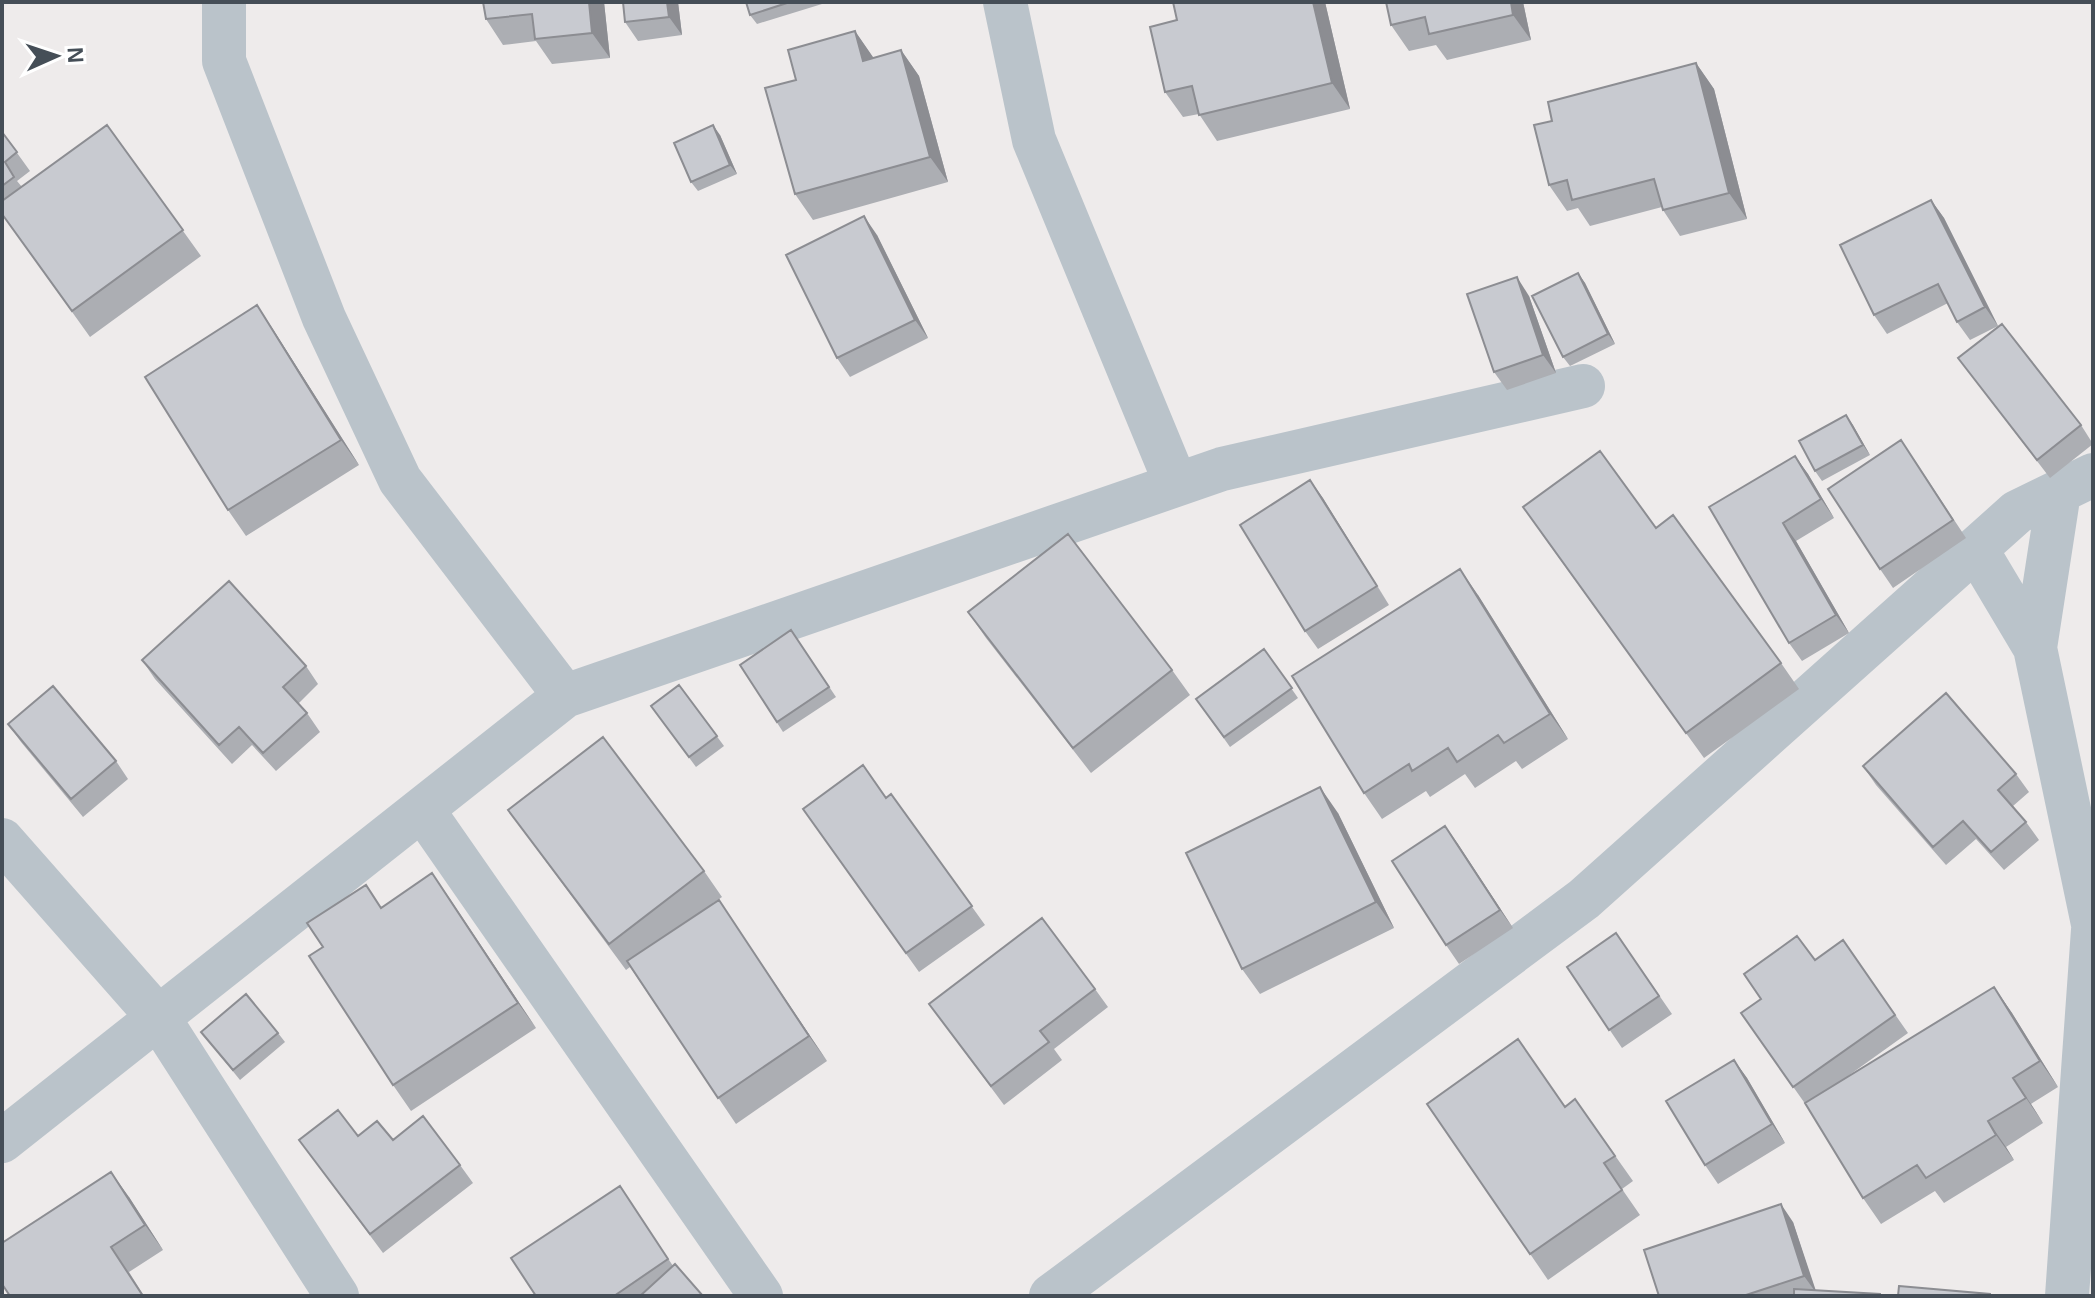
<svg xmlns="http://www.w3.org/2000/svg" width="2095" height="1298" font-family="Helvetica,sans-serif">
<style>
.lines{fill:none;stroke-linecap:round;stroke-linejoin:round}
.minor{stroke:#bac3ca;stroke-width:44}
.wall{fill:#acaeb3}
.shaded-wall{fill:#8c8d92}
.building{fill:#c8cad0;stroke:#8c8d92;stroke-width:2}
</style>
<rect width="100%" height="100%" fill="#eeebeb"/>
<g class="lines">
<path class="minor" d="M224,2V61L324,318L400,480L565,696
M1005,2L1034,140L1176,484
M2059,492L2035,648L2093,924
M1976,549L2035,648
M422,809L761,1296
M2,840L158,1017L337,1296
M2,1141L565,696L1222,469L1583,386
M1051,1296L1584,899L2017,512L2093,475
M2067,1296L2093,930"/>
</g>
<path class="wall" d="M483,2H604L610,58L552,64L536,41L503,45L486,19Z
M678,2L682,35L638,41L625,22Z
M746,2H821L822,4L757,24L750,15Z
M1325,2L1350,109L1217,141L1199,114L1183,117L1165,92Z
M1386,2H1523L1531,40L1447,60L1436,45L1409,51L1391,25Z
M855,31L873,58L901,50L919,76L948,182L813,220L795,194L796,80Z
M1696,63L1714,89L1747,219L1680,236L1663,210L1662,207L1590,226L1578,208L1567,211L1549,185Z
M107,125L201,256L90,337L2,214V132L30,171L17,181L22,187Z
M720,135L737,174L698,191L691,182Z
M1931,200L1944,218L1998,326L1970,340L1957,322L1948,303L1887,334L1874,315Z
M877,235L928,338L850,377L837,358Z
M1578,273L1585,283L1615,344L1570,366L1563,357Z
M1529,296L1556,373L1507,390L1494,372Z
M257,305L274,331L359,465L246,536L228,510Z
M1958,358L2081,425L2093,444L2050,478Z
M1846,415L1870,455L1822,481L1815,471Z
M1795,456L1808,474L1834,518L1796,541L1849,633L1802,661L1789,643L1709,507Z
M1914,459L1966,538L1893,588L1880,569Z
M1310,480L1389,605L1318,649L1305,631Z
M1656,528L1781,663L1799,689L1704,758L1541,533Z
M1478,595L1568,739L1522,769L1516,761L1475,788L1465,774L1430,797L1426,791L1382,819L1364,793Z
M968,612L1172,670L1190,695L1091,773L986,638Z
M791,630L836,697L783,732L740,665Z
M1264,649L1298,698L1230,747L1196,699Z
M142,660L306,666L318,684L298,704L307,713L320,732L276,771L252,745L232,764L155,679Z
M679,685L724,746L696,767L651,706Z
M8,724L116,761L128,779L83,817L21,742Z
M1863,766L2016,774L2029,792L2013,806L2026,822L2039,840L2004,870L1976,839L1946,865L1876,785Z
M891,794L985,925L919,972L803,809L886,798Z
M508,810L704,871L722,897L713,903L736,926L827,1061L736,1124L630,967L626,970Z
M1338,813L1394,928L1260,994L1242,969Z
M1445,826L1513,928L1459,964L1446,945Z
M432,873L536,1028L411,1111L393,1085L382,908Z
M1616,933L1672,1014L1622,1048L1567,967Z
M1843,940L1908,1033L1834,1086L1994,987L2012,1013L2058,1087L2031,1104L2043,1123L2006,1147L2014,1160L1944,1203L1935,1191L1881,1224L1863,1198L1806,1105L1741,1013Z
M1095,989L1108,1007L1054,1049L1062,1060L1004,1105L929,1004Z
M201,1032L278,1033L285,1042L240,1080Z
M1734,1060L1747,1078L1785,1143L1718,1184L1705,1165Z
M1575,1099L1633,1181L1622,1189L1640,1215L1548,1280L1427,1104L1565,1106Z
M358,1136L393,1140L460,1165L473,1183L383,1253L299,1140Z
M620,1186L673,1266L703,1296H536Z
M129,1197L163,1250L129,1272L144,1296H10Z
M1793,1222L1815,1291L1882,1296H1659Z"/>
<path class="shaded-wall" d="M589,2H604L610,58L592,33Z
M667,2H678L682,35L669,17Z
M1313,2H1325L1350,109L1332,83Z
M1511,2H1523L1531,40L1513,15Z
M855,31L873,57L881,87L863,61Z
M901,50L919,76L948,182L930,157Z
M1696,63L1714,89L1747,219L1729,193Z
M713,125L720,135L737,174L730,165Z
M1931,200L1944,218L1998,326L1985,307Z
M864,216L877,235L928,338L915,320Z
M1578,273L1585,283L1615,344L1608,334Z
M1517,277L1529,296L1556,373L1543,355Z
M257,305L274,331L359,465L341,440Z
M1846,415L1853,425L1870,455L1863,445Z
M1795,456L1808,474L1834,518L1821,499Z
M1310,480L1323,498L1389,605L1377,586Z
M1783,523L1796,541L1849,633L1836,615Z
M1460,569L1478,595L1568,739L1550,714Z
M1320,787L1338,813L1394,928L1376,902Z
M1445,826L1458,844L1513,928L1500,910Z
M432,873L450,899L536,1028L518,1003Z
M719,900L736,926L827,1061L809,1036Z
M1994,987L2012,1013L2058,1087L2040,1061Z
M1734,1060L1747,1078L1785,1143L1772,1124Z
M2013,1078L2031,1104L2043,1123L2026,1098Z
M1988,1121L2006,1147L2014,1160L1996,1135Z
M111,1172L129,1197L163,1250L145,1225Z
M1781,1204L1793,1222L1817,1294L1804,1276Z"/>
<path class="building" d="M483,2H589L592,33L535,39L532,14L486,19Z
M623,2H667L669,17L625,22Z
M746,2H790L750,15Z
M1173,2H1313L1332,83L1199,115L1192,86L1165,92L1150,27L1177,20Z
M1386,2H1511L1513,15L1429,34L1425,17L1391,25Z
M855,31L863,61L901,50L930,157L795,194L765,88L796,80L788,50Z
M1696,63L1729,193L1663,210L1654,179L1572,200L1567,180L1549,185L1534,125L1552,121L1548,102Z
M107,125L183,230L72,311L2,214V201Z
M713,125L730,165L691,182L674,143Z
M2,132L17,152L5,162L14,177L2,186Z
M1931,200L1985,307L1957,322L1938,284L1874,315L1840,245Z
M864,216L915,320L837,358L786,255Z
M1578,273L1608,334L1563,357L1532,296Z
M1517,277L1543,355L1494,372L1467,294Z
M257,305L341,440L228,510L145,377Z
M2002,324L2081,425L2037,460L1958,358Z
M1846,415L1863,445L1815,471L1799,441Z
M1901,440L1953,520L1880,569L1828,489Z
M1600,451L1656,528L1673,515L1781,663L1686,733L1523,507Z
M1795,456L1821,499L1783,523L1836,615L1789,643L1709,507Z
M1310,480L1377,586L1305,631L1240,525Z
M1068,534L1172,670L1073,748L968,612Z
M1460,569L1550,714L1504,743L1498,735L1457,762L1448,748L1412,771L1409,764L1364,793L1292,676Z
M229,581L306,666L283,687L307,713L263,753L239,727L219,745L142,660Z
M791,630L829,687L777,722L740,665Z
M1264,649L1292,688L1224,737L1196,699Z
M679,685L717,736L689,757L651,706Z
M53,686L116,761L71,799L8,724Z
M1946,693L2016,774L1998,790L2026,822L1991,852L1963,821L1933,847L1863,766Z
M603,737L704,871L609,944L508,810Z
M863,765L886,798L891,794L972,906L906,953L803,809Z
M1320,787L1376,902L1242,969L1186,853Z
M1445,826L1500,910L1446,945L1392,861Z
M432,873L518,1003L393,1085L309,956L323,947L307,923L366,885L381,908Z
M719,900L809,1036L718,1098L627,961Z
M1042,918L1095,989L1040,1031L1049,1042L991,1086L929,1004Z
M1616,933L1659,996L1609,1030L1567,967Z
M1797,936L1815,960L1843,940L1895,1015L1793,1087L1741,1013L1761,999L1744,974Z
M1994,987L2040,1061L2013,1078L2026,1098L1988,1121L1996,1135L1926,1178L1917,1165L1863,1198L1805,1103Z
M246,994L278,1033L233,1070L201,1032Z
M1518,1039L1565,1107L1575,1099L1615,1156L1604,1163L1622,1190L1530,1254L1427,1104Z
M1734,1060L1772,1124L1705,1165L1666,1101Z
M338,1110L358,1136L377,1121L393,1140L423,1116L460,1165L370,1234L299,1140Z
M111,1172L145,1225L111,1247L143,1296H10L2,1284V1243Z
M620,1186L668,1259L614,1296H536L511,1258Z
M1781,1204L1804,1276L1743,1296H1659L1644,1250Z
M675,1264L703,1296H640Z
M1899,1286L1990,1294V1296H1898Z
M1794,1289L1880,1294V1296H1794Z"/>
<rect width="2095" height="1298" fill="none" stroke="#454e57" stroke-width="8"/>
<g transform="translate(56 56) rotate(87)" stroke="#ffffff" stroke-width="6" paint-order="stroke">
<path d="M0-6L14 30L0 20L-14 30Z" fill="#454e57"/>
<text y="-12" font-size="22" font-weight="bold" text-anchor="middle" fill="#454e57">N</text>
</g>
</svg>
